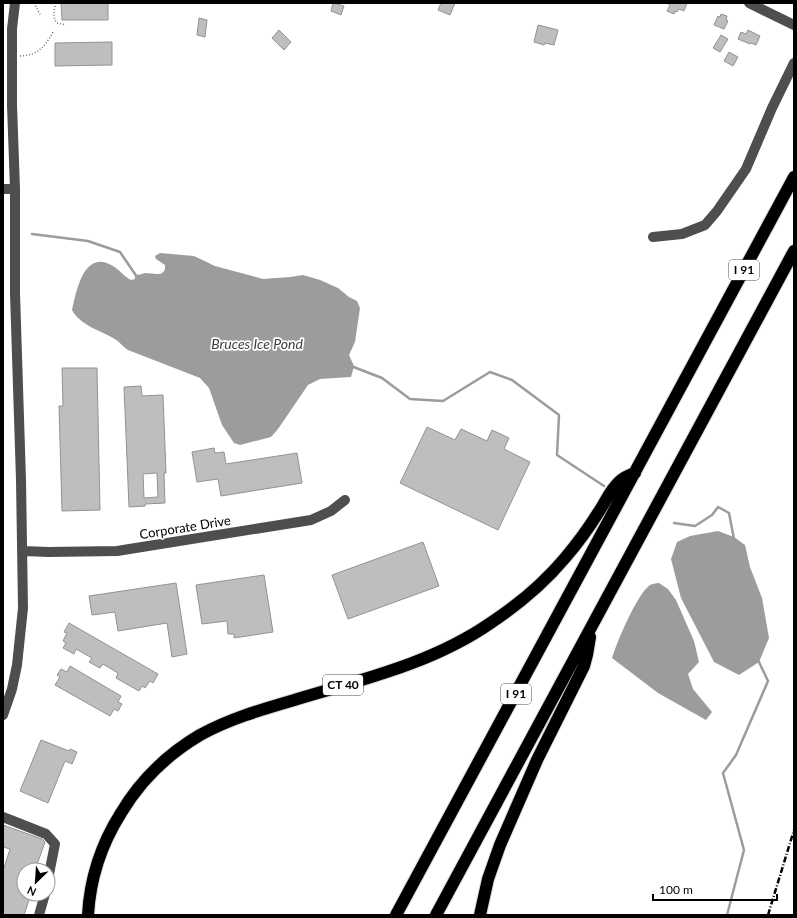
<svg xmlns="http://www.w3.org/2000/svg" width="797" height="918" font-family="Lato,sans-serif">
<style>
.water{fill:#9c9c9c}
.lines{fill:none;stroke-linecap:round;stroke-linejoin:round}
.stream{stroke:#9c9c9c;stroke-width:2.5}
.building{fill:#bebebe;stroke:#929292;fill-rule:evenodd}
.highway-casing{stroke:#dbdbdb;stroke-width:14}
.path{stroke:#707070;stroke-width:1.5;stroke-dasharray:1 2;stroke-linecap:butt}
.minor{stroke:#4e4e4e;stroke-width:10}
.highway{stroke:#000;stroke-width:12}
.rail{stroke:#000;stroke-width:2.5;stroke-dasharray:6 2 1 2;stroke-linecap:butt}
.labels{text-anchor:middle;stroke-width:3.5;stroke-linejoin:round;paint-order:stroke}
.shield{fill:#fff;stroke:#4c4c4c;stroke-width:1}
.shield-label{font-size:12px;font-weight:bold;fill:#000}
.street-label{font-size:13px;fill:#000;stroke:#fff}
.water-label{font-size:14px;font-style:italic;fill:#3d3d3d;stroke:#fff}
</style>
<rect width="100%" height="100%" fill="#fff"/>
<path class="water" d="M160,253L194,256L215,266L263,279L290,277L303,275L320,280L338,288L349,297L357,301L360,308L355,342L349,355L354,366L351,377L320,379L308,385L278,429L271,437L240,445L234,443L222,425L209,388L200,378L128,350C123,347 119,341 113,338C99,330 80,325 72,310C76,293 83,252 109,264C119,268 124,277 131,280L135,279V275C138,275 142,274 145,273C154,273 166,278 165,265L156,259L155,256Z
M718,531L734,537L745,545L750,567L762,598L769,638L759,662L739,675L714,662L681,598L671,559L677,542L690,536Z
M659,583L668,589L676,600L694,641L699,662L688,674L693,689L712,712L706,720L658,693L612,658C617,642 637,594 650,585C652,584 656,583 659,583Z"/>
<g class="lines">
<path class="stream" d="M32,234L88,241L120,252L137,277
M351,366L382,378L410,399L443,401L490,372L512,380L559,415L557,455L604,486
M674,523L695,526L712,515L718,507L729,513L734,539
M727,915L744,850L723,773L736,755L768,681L758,660"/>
</g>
<path class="building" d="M61,3H108V20H62Z
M333,3L344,6L341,15L331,11Z
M441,3H455L450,15L438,10Z
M667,3H687L684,11L679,9L677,12L675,11L674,14L667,11L670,5Z
M721,14L727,16L726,20L728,21L724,29L714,25L718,16L720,17Z
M199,18L207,20L205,37L197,35Z
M538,25L558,30L554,45L545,43L544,45L534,42Z
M279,30L291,42L284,50L272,38Z
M748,30L760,36L756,45L751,43L750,44L738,39L741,32L746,34Z
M721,35L728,39L720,52L713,48Z
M112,42V65L55,66V43Z
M729,52L738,57L733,66L724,61Z
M62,368H97L100,510L62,511L59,406H63Z
M141,386L142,396L163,395L166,473H164L165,503L145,504V506L129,507L124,387ZM157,473L158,497L144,498L143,474Z
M427,427L455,440L461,429L487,441L492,430L509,438L504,449L530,462L498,530L400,483Z
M214,448L215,453L224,452L226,464L297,453L302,483L221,496L218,479L197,482L192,452Z
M423,542L439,586L348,619L332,575Z
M264,575L273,632L234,638V634H228L227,621L202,624L196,585Z
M176,583L187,654L172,657L167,623L118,631L115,612L92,615L89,596Z
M69,623L158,674L153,683L150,681L145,688L142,686L139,691L116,678L118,673L103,664L100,668L89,662L92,658L76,649L74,654L63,648L66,643L63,641L67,633L64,632Z
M70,666L121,696L118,702L122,704L118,711L114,709L110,716L55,685L60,677L57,675L61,669L67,672Z
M41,740L69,751L70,749L77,752L72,764L65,761L48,803L20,791Z
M3,825L42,839L45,842L35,870H24V894H31L24,915H3V871L10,849L3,847Z"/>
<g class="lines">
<defs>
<path id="highway" d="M88,915C90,879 102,843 121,813C140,781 168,754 200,735C229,719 260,710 291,701C360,680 432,664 492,622C519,604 544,583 565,558C577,544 588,529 598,513C605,503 610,490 619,482C623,478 629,475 635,473
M396,915L794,177
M436,915L794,251
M480,915L488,879L500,845L537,760L584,666L587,655L590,637"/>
</defs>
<use href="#highway" class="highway-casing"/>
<path class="path" d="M34,3L41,16
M56,3C54,10 52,17 57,23L66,25
M20,56C38,55 44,48 53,32"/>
<path class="minor" d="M749,3L794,25
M3,189H15
M653,237L682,234L705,225L717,211L746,169L772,108L794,63
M23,551L49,552L117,551L311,520L331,511L345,500
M3,715L12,689L17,665L23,608L21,480L15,293V189L12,105V29L15,3
M3,817L46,834L55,844L48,879
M39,915L45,894"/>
<use href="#highway" class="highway"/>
<path class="rail" d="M768,915L794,830"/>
</g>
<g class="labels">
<g class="shield">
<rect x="729" y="260" width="30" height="20" rx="3"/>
<rect x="323" y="675" width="40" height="20" rx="3"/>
<rect x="501" y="684" width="30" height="20" rx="3"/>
</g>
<g class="shield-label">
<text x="744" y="274">I 91</text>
<text x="343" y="689">CT 40</text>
<text x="516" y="698">I 91</text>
</g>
<g class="street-label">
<text transform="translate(185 527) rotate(-9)" y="5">Corporate Drive</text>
</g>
<g class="water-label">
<text x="257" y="349">Bruces Ice Pond</text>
</g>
</g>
<rect width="797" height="918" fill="none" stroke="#000000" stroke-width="8"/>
<g transform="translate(36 882) rotate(205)"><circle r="19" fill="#ffffff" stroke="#999999"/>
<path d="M0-3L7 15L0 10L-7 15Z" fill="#000000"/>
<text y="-6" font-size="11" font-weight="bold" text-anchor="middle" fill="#000000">N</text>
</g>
<path d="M653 894v6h124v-6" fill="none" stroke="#000000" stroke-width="2"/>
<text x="659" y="894" font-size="12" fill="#000000" stroke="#ffffff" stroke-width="3" paint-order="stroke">100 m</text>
</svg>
